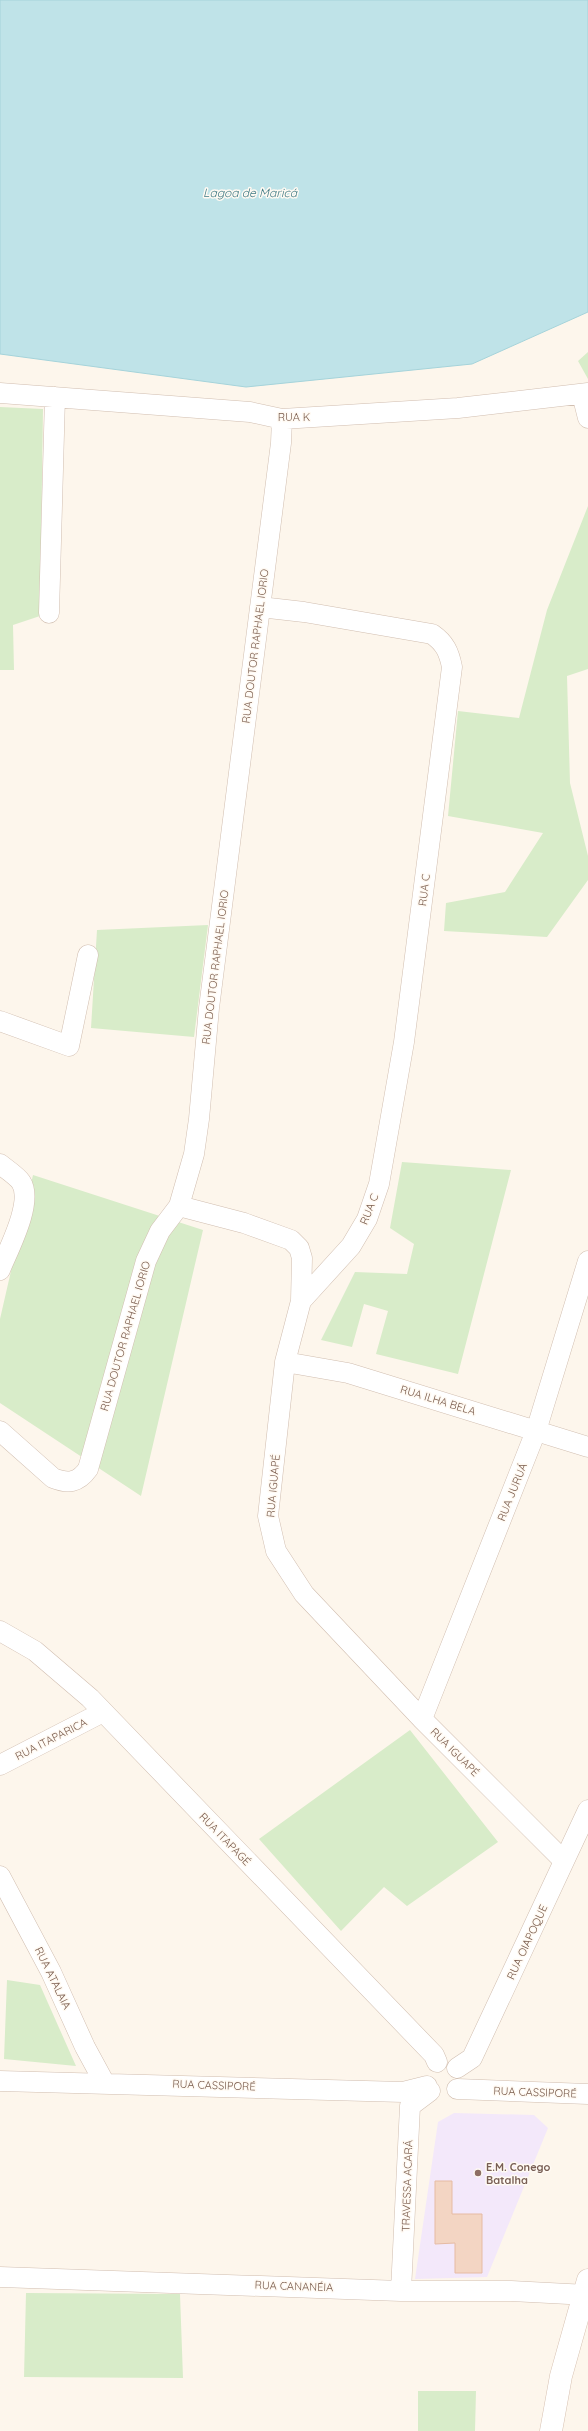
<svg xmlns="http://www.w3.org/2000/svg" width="588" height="2431" font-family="Quicksand,sans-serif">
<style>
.education{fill:#f3e8fa}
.green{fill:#d8ecc9}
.water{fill:#bfe3e8;stroke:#a5d3da}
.building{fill:#f3d5c3;stroke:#e6bba3}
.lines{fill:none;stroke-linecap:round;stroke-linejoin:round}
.minor-casing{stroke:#d1beb0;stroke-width:21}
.secondary-casing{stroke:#d6c0b0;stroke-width:23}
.minor{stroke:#fff;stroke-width:20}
.secondary{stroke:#fff;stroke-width:22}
.education-dot{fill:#8d6e63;stroke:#fffaf3;stroke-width:1.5}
.labels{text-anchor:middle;stroke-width:3;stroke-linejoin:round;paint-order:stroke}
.street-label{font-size:11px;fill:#7a5c4d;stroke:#fffaf3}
.education-label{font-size:11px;font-weight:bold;fill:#785e54;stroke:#fffaf3;text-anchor:start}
.water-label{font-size:12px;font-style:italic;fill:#437c86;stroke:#fffaf3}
</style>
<rect width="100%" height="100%" fill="#fdf6ec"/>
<path class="education" d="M454,2113L534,2115L548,2128L487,2277L415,2279L438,2122Z"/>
<path class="green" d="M588,352V379L578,361Z
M0,407L43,409L40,616L13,625L14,670H0Z
M588,506V669L567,676L570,783L588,856V880L547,937L444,931L446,903L505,892L543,833L448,816L458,711L519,718L547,610Z
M208,925L194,1037L91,1028L97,930Z
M402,1162L511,1170L458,1374L376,1354L388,1311L364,1304L352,1347L321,1340L355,1272L407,1274L414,1244L390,1228Z
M33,1175L203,1230L141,1496L0,1403V1319Z
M410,1730L498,1842L407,1906L384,1887L341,1931L259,1839Z
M7,1980L40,1985L76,2066L4,2059Z
M26,2293L180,2294L183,2378L24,2377Z
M418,2391H476L475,2431H418Z"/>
<path class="water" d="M0,0H588V312L472,364L246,387L0,354Z"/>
<path class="building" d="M435,2181H452V2214H482V2273H455V2243L435,2244Z"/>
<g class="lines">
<defs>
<path id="minor" d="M0,393L250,412L282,419L458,408L588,393
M582,394L588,418
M260,607L304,612L432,634C445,643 449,652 452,667L404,1042L379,1184L367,1219L351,1246L301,1301
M49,613L55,397
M0,1021L69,1046L88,955
M0,1164C6,1169 17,1176 21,1182C34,1202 8,1250 0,1270
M179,1206L244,1223L291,1240L299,1248L302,1258L301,1301L285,1362L268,1516L276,1551L304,1594L422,1719L564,1861
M285,1362L348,1373L588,1447
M0,1431L53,1478C68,1484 78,1483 88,1469L146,1261L160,1231L179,1206L194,1154L199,1119L209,1008L281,443L282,419
M0,1631L35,1651L90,1698L434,2055L437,2062
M422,1719L536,1431L588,1261
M0,1765L103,1712
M0,1876L51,1972L85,2047L104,2082
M457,2068L472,2058L588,1810
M0,2081L403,2092L427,2086
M457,2089L588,2094
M0,2277L401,2291H511L588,2295
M401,2291L410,2106L430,2091"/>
<path id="secondary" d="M551,2431L561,2376L588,2280"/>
</defs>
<use href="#minor" class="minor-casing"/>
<use href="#secondary" class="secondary-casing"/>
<use href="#minor" class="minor"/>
<use href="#secondary" class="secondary"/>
</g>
<circle class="education-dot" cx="478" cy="2173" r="4"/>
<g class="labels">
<g class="street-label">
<text x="294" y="421">RUA K</text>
<text transform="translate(255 646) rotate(-83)" y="4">RUA DOUTOR RAPHAEL IORIO</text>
<text transform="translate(424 890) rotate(-83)" y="4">RUA C</text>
<text transform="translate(215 967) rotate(-83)" y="4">RUA DOUTOR RAPHAEL IORIO</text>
<text transform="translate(369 1209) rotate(-68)" y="4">RUA C</text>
<text transform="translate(125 1336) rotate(-74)" y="4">RUA DOUTOR RAPHAEL IORIO</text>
<text transform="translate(438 1400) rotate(17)" y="4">RUA ILHA BELA</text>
<text transform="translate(273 1486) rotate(-85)" y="4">RUA IGUAPÉ</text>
<text transform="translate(512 1492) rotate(-68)" y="4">RUA JURUÁ</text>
<text transform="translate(51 1739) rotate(-27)" y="4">RUA ITAPARICA</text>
<text transform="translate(455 1752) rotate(45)" y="4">RUA IGUAPÉ</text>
<text transform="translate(225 1839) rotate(46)" y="4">RUA ITAPAGÉ</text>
<text transform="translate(527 1942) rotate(-65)" y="4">RUA OIAPOQUE</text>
<text transform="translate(53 1978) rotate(64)" y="4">RUA ATALAIA</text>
<text transform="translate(214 2085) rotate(2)" y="4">RUA CASSIPORÉ</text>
<text transform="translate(535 2092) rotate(2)" y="4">RUA CASSIPORÉ</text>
<text transform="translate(407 2186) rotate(-88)" y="4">TRAVESSA ACARÁ</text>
<text transform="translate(294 2286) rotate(2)" y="4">RUA CANANÉIA</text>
</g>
<g class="education-label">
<text x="486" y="2171">E.M. Conego<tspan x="486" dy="13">Batalha</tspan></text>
</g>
<g class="water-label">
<text x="250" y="197">Lagoa de Maricá</text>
</g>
</g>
</svg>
